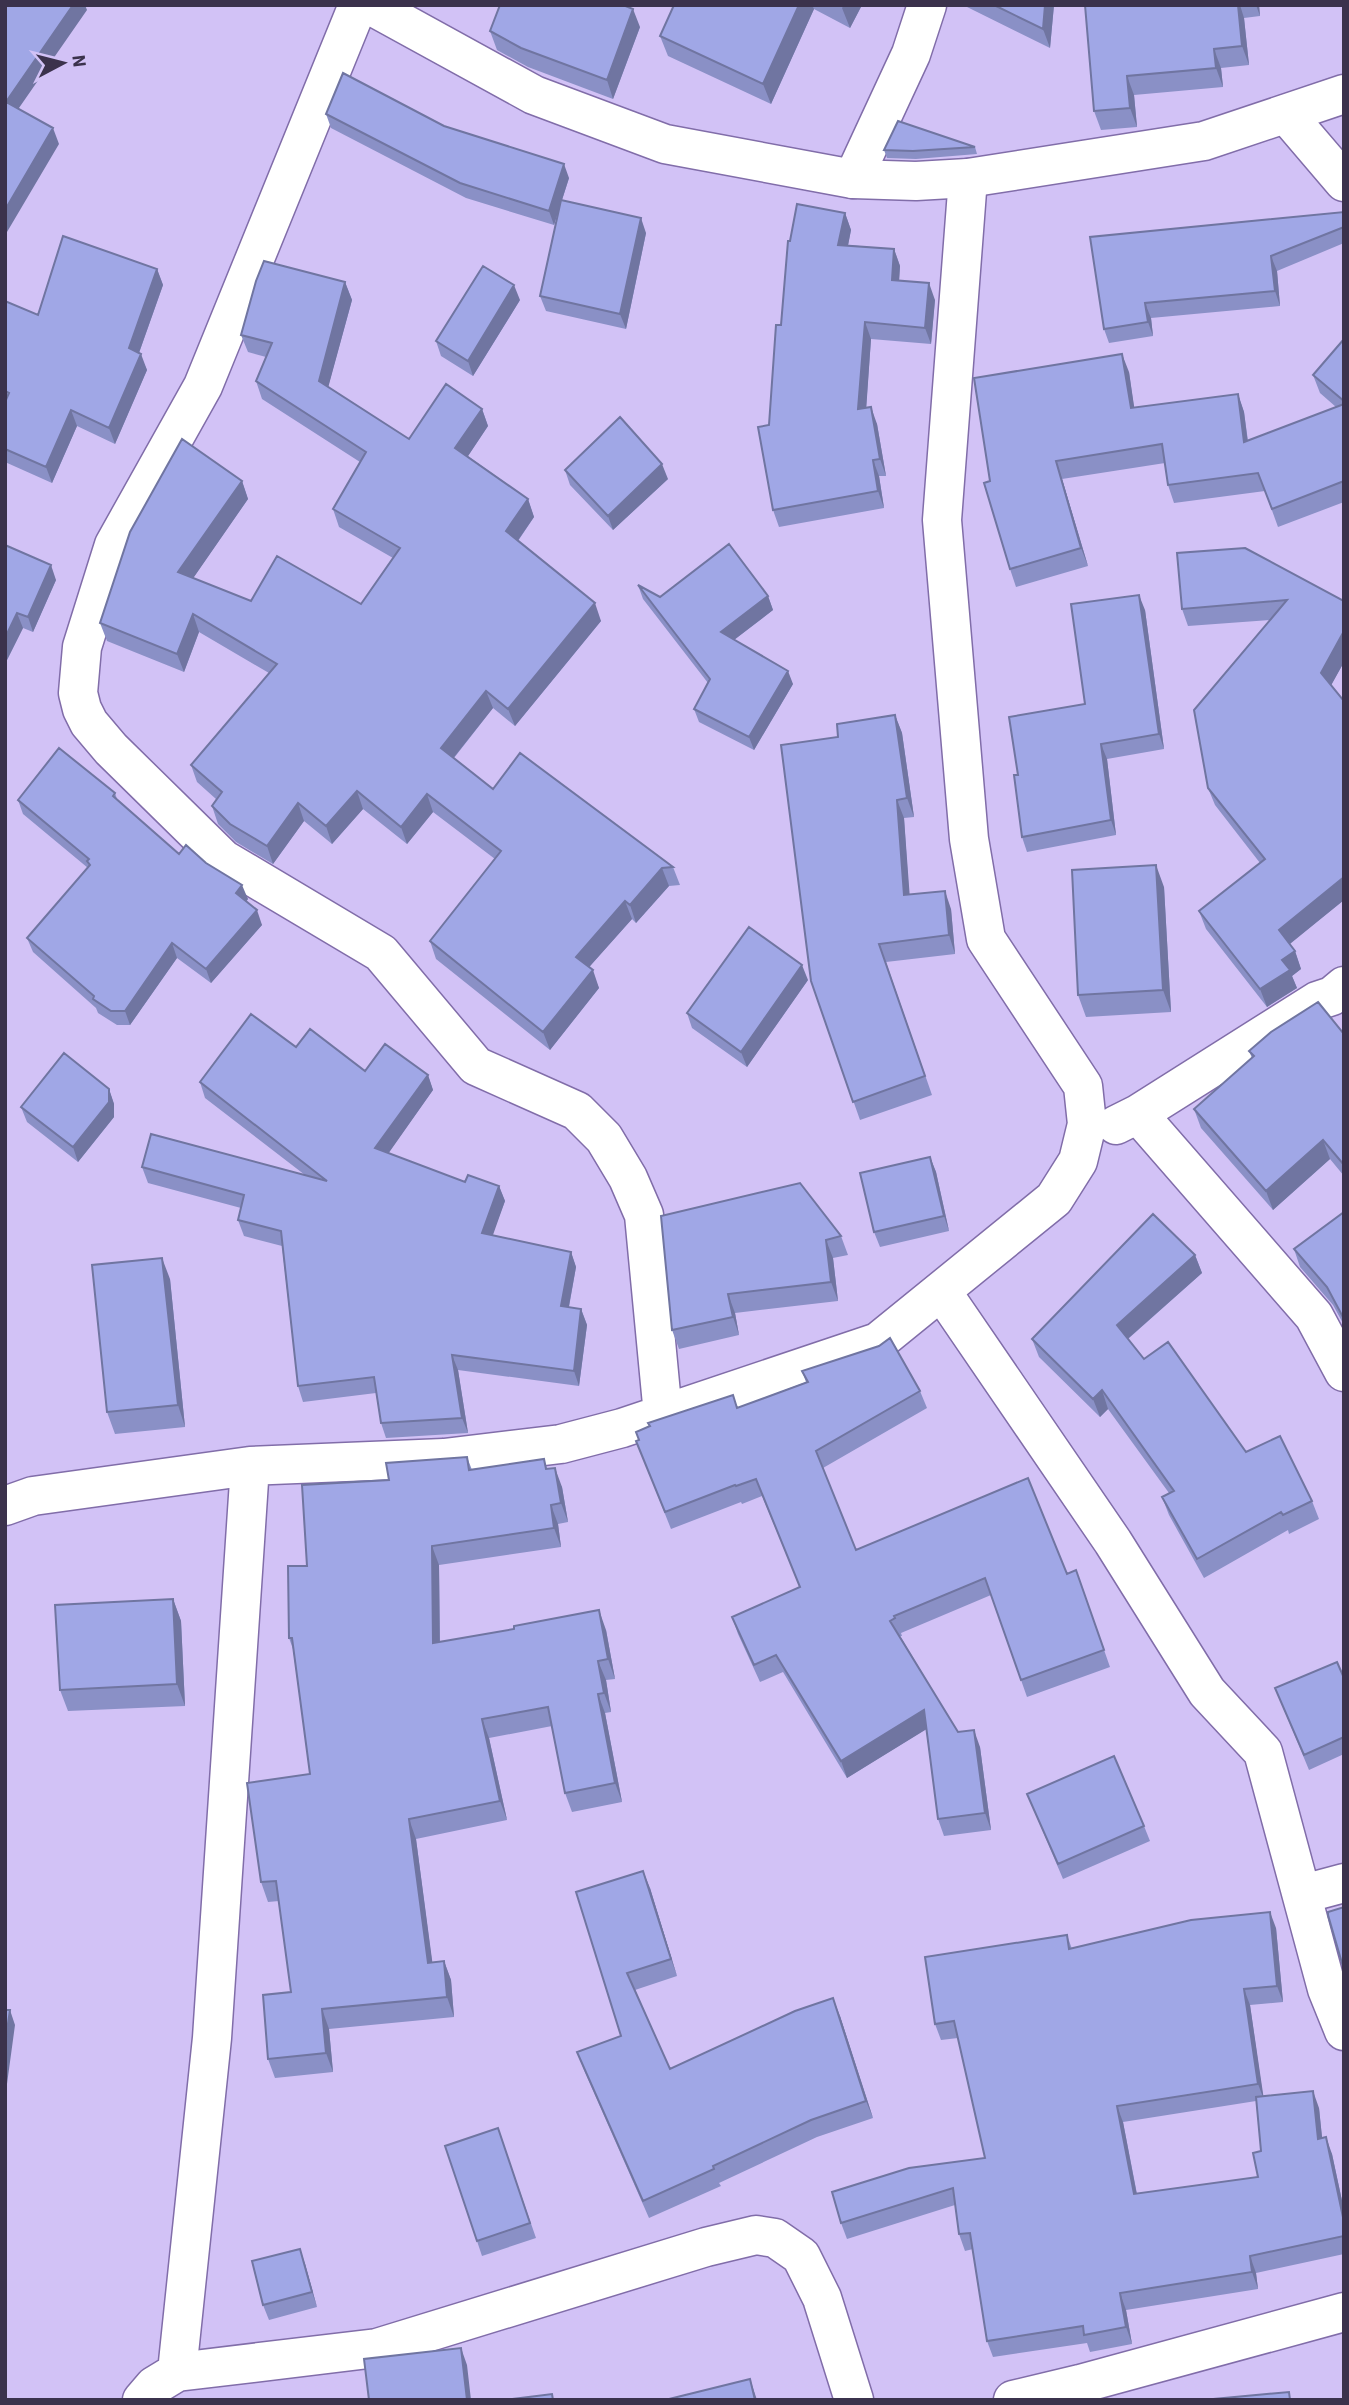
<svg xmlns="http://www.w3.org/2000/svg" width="1349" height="2405" font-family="'Source Sans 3',sans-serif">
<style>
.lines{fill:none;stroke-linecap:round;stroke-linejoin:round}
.street-casing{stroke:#816da9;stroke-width:41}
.secondary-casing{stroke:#816da9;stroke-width:41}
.street{stroke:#fff;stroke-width:38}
.secondary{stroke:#fff;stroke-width:38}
.wall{fill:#8a90c6;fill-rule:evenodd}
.shaded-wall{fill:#7075a1}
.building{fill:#a0a7e6;stroke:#7075a1;stroke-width:2}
</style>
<rect width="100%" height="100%" fill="#d2c2f6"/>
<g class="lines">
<defs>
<path id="street" d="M358,5L203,386L114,545L82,647L78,693L82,709L89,723L111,749L223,859L381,953L476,1066L577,1111L604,1138L628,1178L644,1215L663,1415
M1286,114L1344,182
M853,179L911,54L927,5
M1138,1114L1314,1316L1344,1372
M1116,1125L1138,1114L1317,1001L1332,996L1344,986
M942,1292L1113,1542L1207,1692L1263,1752L1327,1989L1344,2031
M5,1506L33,1496L250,1466L444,1458L561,1444L622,1428L878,1342L1054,1199L1078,1161L1087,1124L1083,1086L986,939L969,839L942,520L968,178
M1303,1894L1344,1883
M177,2372L212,2038L250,1466
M142,2400L154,2386L177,2372L377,2348L706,2247L756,2235L775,2238L801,2256L822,2298L854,2400
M1013,2400L1080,2384L1344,2312"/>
<path id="secondary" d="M370,5L534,95L665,144L853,179L916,181L968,178L1204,141L1344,94"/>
</defs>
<use href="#street" class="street-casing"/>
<use href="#secondary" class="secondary-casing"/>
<use href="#street" class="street"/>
<use href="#secondary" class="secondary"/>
</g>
<path class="wall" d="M674,5H862L850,28L814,9L771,104L668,56L660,36Z
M963,5H1054L1050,48Z
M1085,5H1259L1260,16L1244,18L1249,65L1221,68L1223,87L1134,95L1137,127L1101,130L1094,111Z
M640,27L613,99L528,67L497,50L490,31Z
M326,114L444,126L569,178L562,200L646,233L626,329L546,311L540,296L560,206L554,225L466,198L331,128Z
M975,147L977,154L916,159L887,158L884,150Z
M1344,212V243L1277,271L1280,306L1151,318L1153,336L1109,343L1104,329L1090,237Z
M845,213L851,230L848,245L894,249L900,266L899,281L935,300L931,344L871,339L866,408L877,424L886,476H879L884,508L779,527L773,510L781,325L790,241Z
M157,269L163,285L139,353L147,370L115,444L77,426L52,483L5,462V301L38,315Z
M345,282L352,300L328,387L409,439L482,409L488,426L468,456L528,499L534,517L518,541L601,621L515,726L493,708L454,758L493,789L673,867L680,885L669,886L636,923L632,919L589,967L599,988L550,1050L436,959L430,941L495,859L433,812L407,844L363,809L332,844L304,821L273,864L236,842L218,824L212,806L216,799L197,782L191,765L269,673L199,632L184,672L107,641L100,623L242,481L248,499L193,578L251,601L361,604L393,558L339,527L333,509L360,462L262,399L256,381L266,357L248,352L241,335Z
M520,300L473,376L441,356L436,341Z
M1344,339V502L1278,527L1265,491L1174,503L1168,485L1165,463L1062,479L1088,566L1016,587L1010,569L990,481L1129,372L1134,408L1238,394L1244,412L1248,441L1336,407L1320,393L1313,375Z
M565,470L668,479L613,530L570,485Z
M5,545L56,580L33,632L23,628L5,664Z
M1177,553L1344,601V662L1331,685L1344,701V900L1289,944L1295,951L1301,969L1292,976L1297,988L1267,1007L1206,929L1199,911L1260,863L1215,805L1208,788L1270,620L1188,626L1182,609Z
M638,585L660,597L768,596L773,610L734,640L793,684L754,750L699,722L694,709L708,683L643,599Z
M1145,610L1164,749L1107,759L1116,835L1027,852L1022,837L1018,775L1085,704Z
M895,715L902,733L914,817L904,818L909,894L951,909L955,954L886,962L932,1095L860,1120L811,981L838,737Z
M115,793L117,799L179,854L206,863L248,899L246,901L262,925L211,983L177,958L130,1025H117L98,1013L96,1008L33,952L27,938L88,868L23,814L18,800Z
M1164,887L1171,1012L1086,1017L1078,995Z
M808,980L747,1067L692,1028L687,1013Z
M1344,1034V1176L1330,1159L1273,1210L1201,1128L1194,1109L1252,1058L1249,1051Z
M296,1047L365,1071L428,1075L433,1090L388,1153L465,1182L499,1186L505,1201L492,1235L571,1252L576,1267L569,1307L581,1309L587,1325L579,1386L458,1370L468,1433L386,1438L381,1423L376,1393L303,1402L298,1386L282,1246L244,1236L238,1220L241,1208L148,1183L142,1167L305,1175L205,1098L200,1082Z
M109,1089L114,1104V1117L78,1162L27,1122L21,1107Z
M930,1157L936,1172L949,1231L880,1247L874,1232Z
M1344,1212V1325L1333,1305L1300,1267L1294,1249Z
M661,1216L841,1236L848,1255L833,1258L838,1301L735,1313L739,1335L679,1349L672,1330Z
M1195,1255L1202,1273L1128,1339L1144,1359L1246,1452L1312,1501L1319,1519L1289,1534L1288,1530L1204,1578L1169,1515L1162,1497L1169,1493L1108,1409L1100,1417L1039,1357L1032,1339Z
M170,1279L185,1427L115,1434L107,1412Z
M802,1371L920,1391L927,1408L823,1468L856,1550L1067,1574L1076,1570L1110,1667L1027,1697L991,1595L901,1633L902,1636H900L958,1732L980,1747L991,1830L944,1836L938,1819L926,1729L847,1778L783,1672L760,1682L738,1634L732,1617L800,1587L762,1496L742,1504L741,1502L671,1529L636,1441L737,1408L806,1382Z
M467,1457L472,1470L544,1459L547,1469L562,1487L568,1522L558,1524L561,1547L439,1565L440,1642L606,1630L615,1679L606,1680L611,1712L605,1713L622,1802L572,1812L565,1793L552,1726L489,1738L507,1820L416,1839L432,1962L444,1961L451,1980L454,2017L329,2029L333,2072L275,2078L268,2059L291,1992L279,1901L268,1902L261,1882L310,1774L293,1649L289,1638L307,1566L389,1480Z
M173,1599L181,1621L185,1706L68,1711L60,1690Z
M1344,1678V1754L1309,1770L1275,1688Z
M1027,1794L1144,1826L1150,1841L1063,1879Z
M650,1888L677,1976L635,1990L670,2069L840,2016L873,2118L817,2137L719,2183L721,2186L649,2218L584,2070L577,2052L621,2036L576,1892Z
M1276,1928L1283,2002L1250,2005L1263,2097L1319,2108L1322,2138L1332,2154L1344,2210V2254L1256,2273L1258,2289L1126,2310L1132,2344L1090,2352L1087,2343L993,2357L987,2341L973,2249L965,2251L959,2234L955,2205L847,2239L841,2223L985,2158L958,2038L941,2040L935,2024L1067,1935L1072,1949ZM1256,2101L1261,2151L1258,2177L1137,2194L1123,2122Z
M498,2128L536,2238L482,2256L477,2241Z
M305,2264L317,2307L269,2320L263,2305Z"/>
<path class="shaded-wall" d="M73,5H85L87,10L12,118L6,102Z
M799,5H812L814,9L771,104L763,84Z
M844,5H862L850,28L842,8Z
M1045,5H1054L1050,48L1043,29Z
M1238,5H1240L1244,18L1249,65L1242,46Z
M1256,5H1259L1260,16Z
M633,9L640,27L613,99L607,80Z
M1214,49L1221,68L1223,87L1216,68Z
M1127,76L1134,95L1137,127L1130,108Z
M53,128L59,144L7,232L5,227V210Z
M564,164L569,178L554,225L549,211Z
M845,213L851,230L845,261L838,245Z
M641,218L646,233L626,329L620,314Z
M894,249L900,266L898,297L892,280Z
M1271,256L1277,271L1280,306L1275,291Z
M157,269L163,285L135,364L129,348Z
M345,282L352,300L325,399L319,381Z
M929,283L935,300L931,344L925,328Z
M514,285L520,300L473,376L468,361Z
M1145,303L1151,318L1153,336L1148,322Z
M865,322L871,339L865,426L858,409Z
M141,354L147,370L115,444L109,428Z
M1122,354L1129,372L1137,426L1131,408Z
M1238,394L1244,412L1250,460L1244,442Z
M871,407L877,424L886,476L880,459Z
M482,409L488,426L462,465L455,448Z
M71,410L77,426L52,483L46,467Z
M873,460L879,476L884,508L878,491Z
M1056,461L1062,479L1088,566L1081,548Z
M662,464L668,479L613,530L608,516Z
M242,481L248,499L185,590L178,572Z
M528,499L534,517L512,549L506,531Z
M51,565L56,580L33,632L28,617Z
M1139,595L1145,610L1164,749L1159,734Z
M768,596L773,610L726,646L721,632Z
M595,603L601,621L515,726L508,709Z
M17,613L23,628L5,664V638Z
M193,614L199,632L184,672L177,654Z
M1344,631V662L1328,691L1321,673Z
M788,671L793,684L754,750L749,737Z
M486,691L493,708L447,766L441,748Z
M895,715L902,733L914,817L907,798Z
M1101,744L1107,759L1116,835L1111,820Z
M357,791L363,809L332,844L326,826Z
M427,794L433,812L407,844L401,827Z
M897,800L904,818L911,913L904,895Z
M298,803L304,821L273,864L267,846Z
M1156,865L1164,887L1171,1012L1163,990Z
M662,868L669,886L636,923L630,905Z
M1344,877V900L1285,948L1279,930Z
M242,885L248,899L242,907L236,893Z
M945,891L951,909L955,954L949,935Z
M625,901L632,919L583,974L576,957Z
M257,910L262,925L211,983L206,969Z
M172,943L177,958L130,1025L125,1011Z
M1295,951L1301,969L1292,976L1297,988L1267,1007L1260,989L1282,960Z
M802,965L808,980L747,1067L741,1052Z
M593,970L599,988L550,1050L543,1032Z
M428,1075L433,1090L381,1164L375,1148Z
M109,1089L114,1104V1117L78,1162L73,1147Z
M1323,1140L1330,1159L1273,1210L1266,1191Z
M930,1157L936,1172L949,1231L944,1216Z
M499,1186L505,1201L488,1249L482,1233Z
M826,1240L833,1258L838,1301L831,1282Z
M571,1252L576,1267L566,1322L561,1306Z
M1195,1255L1202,1273L1123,1343L1117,1325Z
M162,1258L170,1279L185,1427L178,1405Z
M728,1294L735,1313L739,1335L733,1317Z
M581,1309L587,1325L579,1386L574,1371Z
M452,1355L458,1370L468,1433L462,1418Z
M1102,1390L1108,1409L1100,1417L1093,1399Z
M555,1468L562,1487L568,1522L561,1503Z
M551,1505L558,1524L561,1547L554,1528Z
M432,1546L439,1565L440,1663L433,1643Z
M173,1599L181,1621L185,1706L177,1684Z
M599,1610L606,1630L615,1679L608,1659Z
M598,1661L606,1680L611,1712L604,1693Z
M598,1694L605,1713L622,1802L615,1783Z
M924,1710L930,1727L847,1778L841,1761Z
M482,1719L489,1738L507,1820L500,1801Z
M974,1730L980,1747L991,1830L985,1813Z
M409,1819L416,1839L435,1982L428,1963Z
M643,1871L650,1888L677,1976L671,1959Z
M1270,1912L1276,1928L1283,2002L1277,1986Z
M444,1961L451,1980L454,2017L447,1997Z
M1244,1989L1250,2005L1264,2100L1258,2084Z
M833,1998L840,2016L873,2118L866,2101Z
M322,2009L329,2029L333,2072L326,2053Z
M10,2010L15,2025L7,2084L5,2078V2044Z
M1313,2091L1319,2108L1324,2156L1318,2139Z
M1117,2106L1123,2122L1140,2211L1134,2194Z
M1326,2137L1332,2154L1344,2210V2222Z
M300,2249L305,2264L317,2307L312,2292Z
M1250,2256L1256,2273L1258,2289L1252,2272Z
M1120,2293L1126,2310L1132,2344L1126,2327Z
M461,2348L467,2365L471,2400H467Z
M750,2379L757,2400H755Z"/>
<path class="building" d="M5,5H73L6,102L53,128L5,210Z
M500,5H623L633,9L607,80L521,48L490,31Z
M674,5H799L763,84L660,36Z
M994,5H1045L1043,29Z
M1085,5H1238L1242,46L1214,49L1216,68L1127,76L1130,108L1094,111Z
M343,73L444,126L564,164L549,211L460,183L326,114Z
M898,121L975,147L913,151L884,150Z
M561,200L641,218L620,314L540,296Z
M797,204L845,213L838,245L894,249L892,280L929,283L925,328L865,322L858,409L871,407L880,459L873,460L878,491L773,510L758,427L769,425L776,325H781L788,241H790Z
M1344,212V227L1271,256L1275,291L1145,303L1148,322L1104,329L1090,237Z
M63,236L157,269L129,348L141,354L109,428L71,410L46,467L5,449V402L9,393L5,391V301L38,315Z
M264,261L345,282L319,381L409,439L446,384L482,409L455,448L528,499L506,531L595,603L508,709L486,691L441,748L493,789L520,753L673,867L662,868L630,905L625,901L576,957L593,970L543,1032L430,941L501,851L427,794L401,827L357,791L326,826L298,803L267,846L230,824L212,806L222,792L191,765L277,664L193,614L177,654L100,623L130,532L182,439L242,481L178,572L251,601L277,556L361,604L400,548L333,509L366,452L256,381L272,343L241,335L256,281Z
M483,266L514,285L468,361L436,341Z
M1344,339V401L1313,375Z
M1122,354L1131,408L1238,394L1244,442L1344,404V481L1272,509L1258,473L1168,485L1162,444L1056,461L1081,548L1010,569L984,483L990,481L974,378Z
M620,417L662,464L608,516L565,470Z
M729,544L768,596L721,632L788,671L749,737L694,709L710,679L638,585L660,597Z
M5,545L51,565L28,617L17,613L5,638Z
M1245,548L1344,601V631L1321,673L1344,701V877L1279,930L1295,951L1282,960L1290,970L1260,989L1199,911L1265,859L1208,788L1194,710L1287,600L1182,609L1177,553Z
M1139,595L1159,734L1101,744L1111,820L1022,837L1014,775H1018L1009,717L1085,704L1071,604Z
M895,715L907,798L897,800L904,895L945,891L949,935L879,944L925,1076L853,1102L811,981L781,745L838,737L837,724Z
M59,748L115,793L113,796L179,854L186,845L206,863L242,885L236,893L257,910L206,969L172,943L125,1011H111L93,999L94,996L27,938L90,865L87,861L89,859L18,800Z
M1156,865L1163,990L1078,995L1072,870Z
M749,927L802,965L741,1052L687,1013Z
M1318,1002L1344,1034V1165L1323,1140L1266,1191L1194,1109L1254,1056L1249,1051L1271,1032Z
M251,1014L296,1047L310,1029L365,1071L385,1044L428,1075L375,1148L465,1182L468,1175L499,1186L482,1233L571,1252L561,1306L581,1309L574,1371L452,1355L462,1418L381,1423L374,1377L298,1386L281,1231L238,1220L244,1195L142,1167L151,1134L327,1181L200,1082Z
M64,1053L109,1089V1102L73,1147L21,1107Z
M930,1157L944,1216L874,1232L860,1173Z
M800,1183L841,1236L826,1240L831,1282L728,1294L733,1317L672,1330L661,1216Z
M1344,1212V1319L1327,1287L1294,1249Z
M1153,1214L1195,1255L1117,1325L1144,1359L1168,1342L1246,1452L1280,1436L1312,1501L1283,1515L1281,1512L1197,1559L1162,1497L1174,1491L1102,1390L1093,1399L1032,1339Z
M162,1258L178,1405L107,1412L92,1265Z
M890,1338L920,1391L816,1451L856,1550L1028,1478L1067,1574L1076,1570L1104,1650L1021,1680L985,1578L894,1616L895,1618L890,1621L958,1732L974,1730L985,1813L938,1819L924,1710L841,1761L776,1655L754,1665L732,1617L800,1587L756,1479L736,1486L735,1485L665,1512L636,1441L639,1440L636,1432L650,1426L648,1423L733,1395L737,1408L808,1382L802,1371L879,1346Z
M467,1457L469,1470L544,1459L546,1469L555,1468L561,1503L551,1505L554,1528L432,1546L433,1643L514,1629V1626L599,1610L608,1659L598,1661L604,1693L598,1694L615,1783L565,1793L548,1707L482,1719L500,1801L409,1819L428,1963L444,1961L447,1997L322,2009L326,2053L268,2059L263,1995L291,1992L276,1881L261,1882L247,1783L310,1774L292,1638H289L288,1566H307L302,1485L389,1480L386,1463Z
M173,1599L177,1684L60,1690L55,1605Z
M1337,1662L1344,1678V1737L1304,1755L1275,1688Z
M1114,1756L1144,1826L1058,1864L1027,1794Z
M643,1871L671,1959L627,1973L670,2069L795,2011L833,1998L866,2101L811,2120L713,2166L714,2169L643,2201L577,2052L621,2036L576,1892Z
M1344,1907V1970L1328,1915V1912Z
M1270,1912L1277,1986L1244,1989L1258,2084L1117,2106L1134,2194L1258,2177L1253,2153L1261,2151L1256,2097L1313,2091L1318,2139L1326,2137L1344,2222V2236L1250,2256L1252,2272L1120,2293L1126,2327L1084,2335L1083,2326L987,2341L970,2233L959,2234L953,2188L841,2223L832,2192L909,2168L985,2158L954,2021L935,2024L925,1957L1067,1935L1069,1949L1191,1920Z
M5,2010H10L5,2044Z
M498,2128L530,2223L477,2241L445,2146Z
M300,2249L312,2292L263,2305L252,2261Z
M461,2348L467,2400H369L364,2359Z
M750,2379L755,2400H665Z
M1289,2392L1290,2400H1214V2399Z
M552,2394L553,2400H505Z"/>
<rect width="1349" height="2405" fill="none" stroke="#3b324c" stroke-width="14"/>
<g transform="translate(63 63) rotate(83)" stroke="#d2c2f6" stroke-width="5" paint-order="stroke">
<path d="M0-5L12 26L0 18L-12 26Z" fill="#3b324c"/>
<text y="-10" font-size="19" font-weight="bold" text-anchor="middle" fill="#3b324c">N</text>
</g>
</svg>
